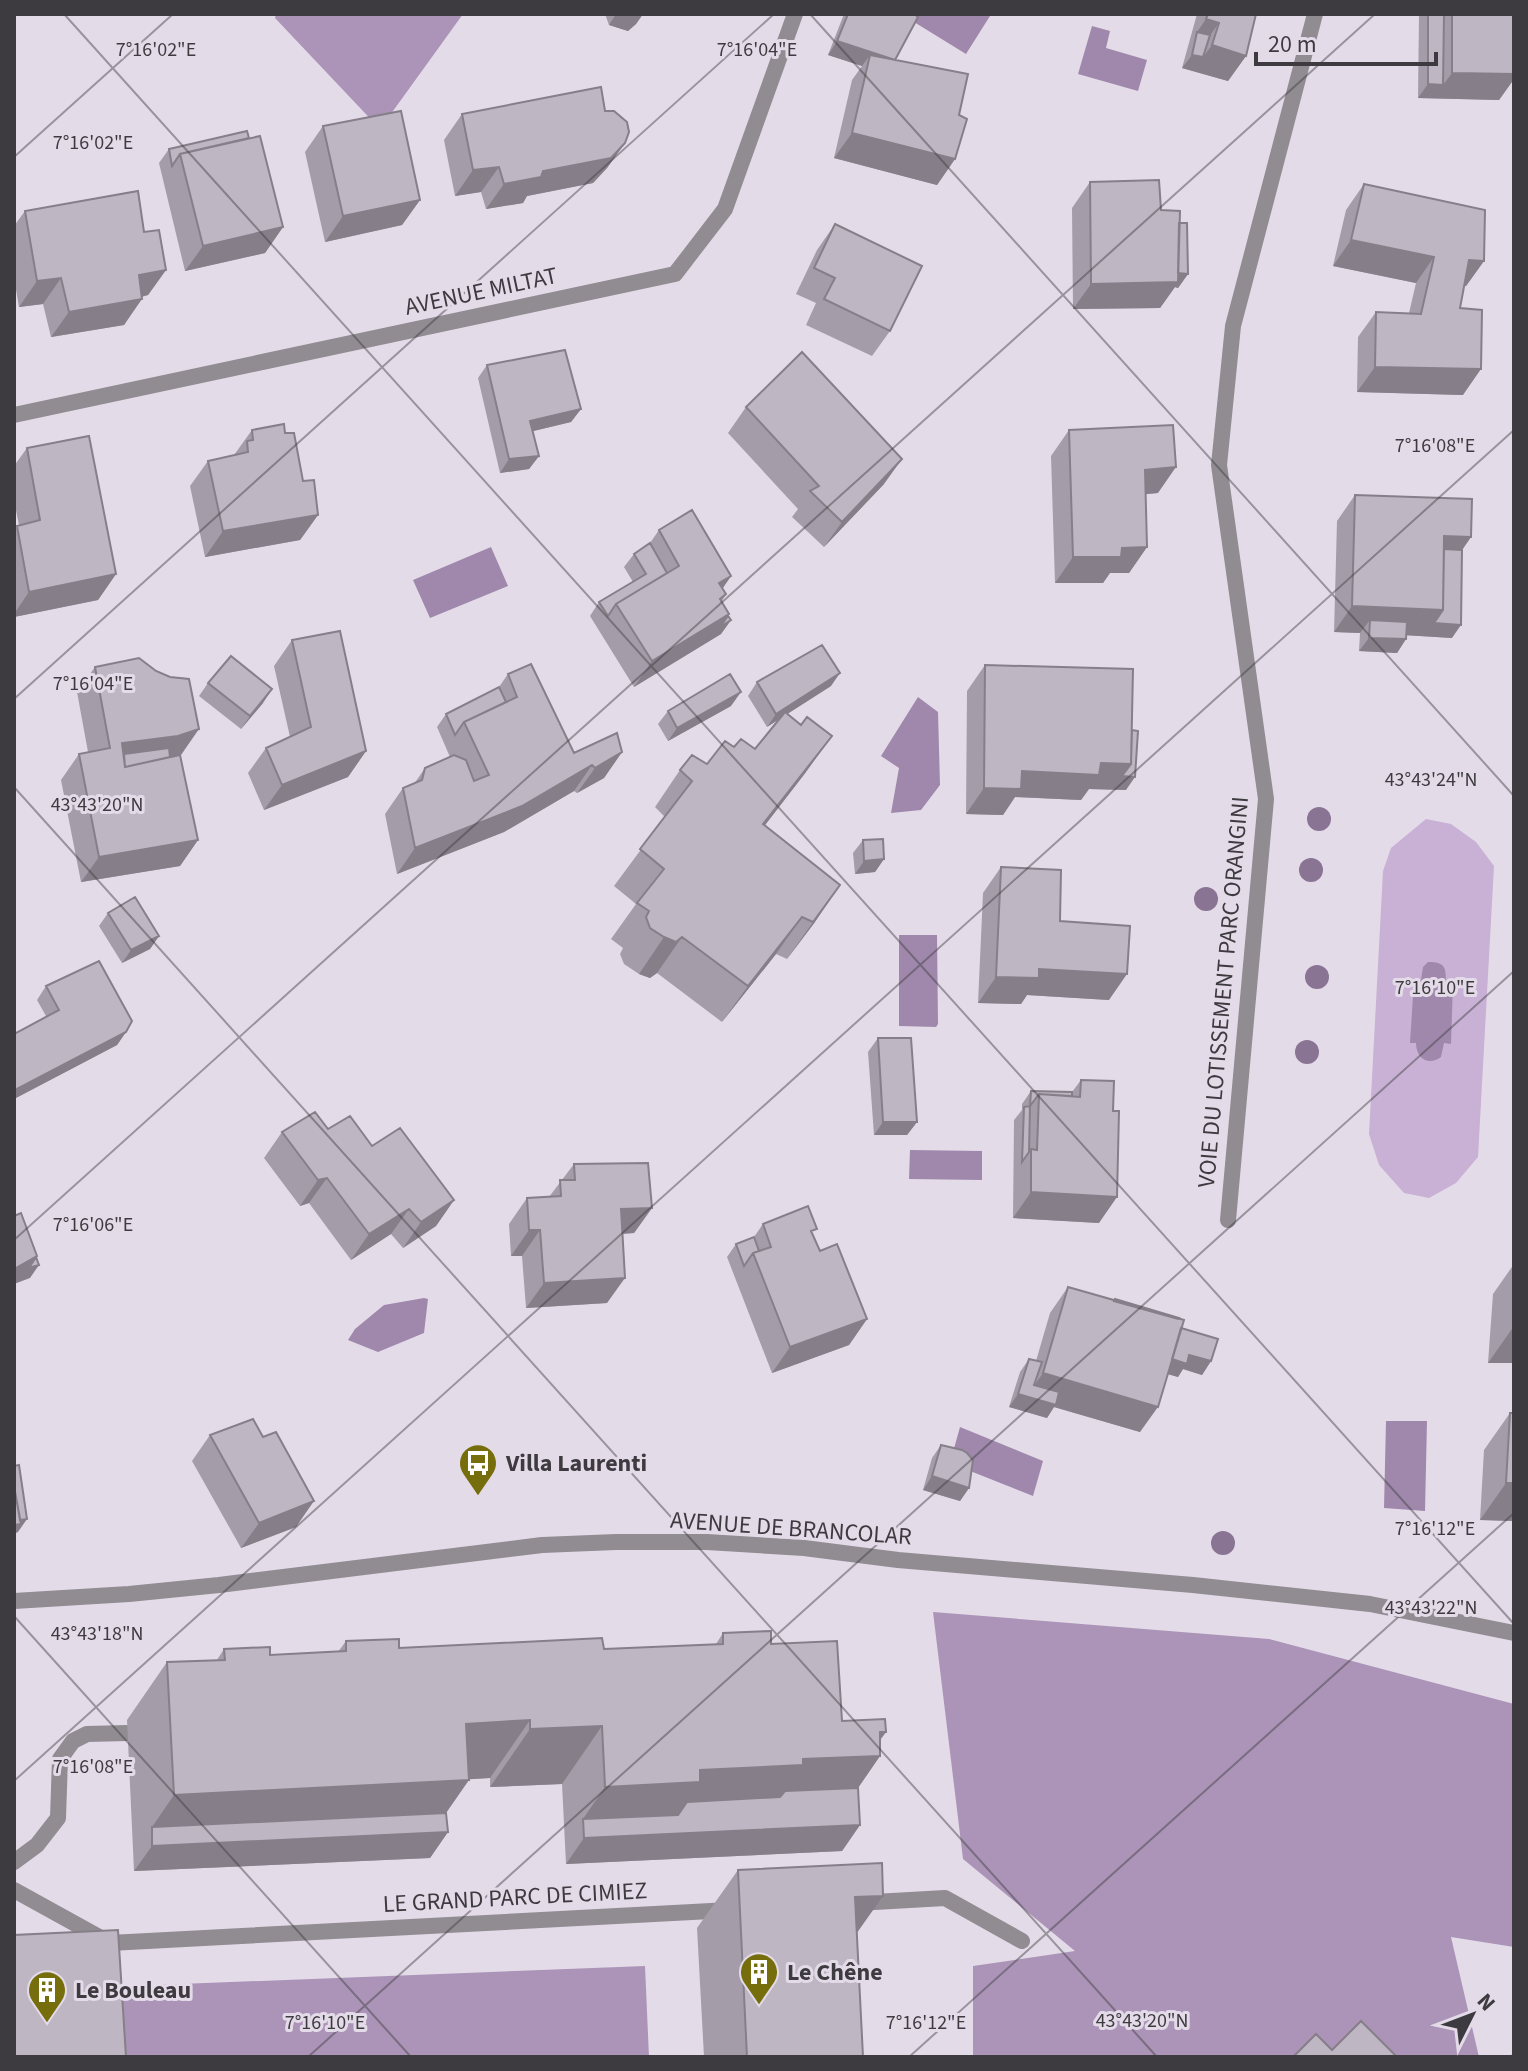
<svg xmlns="http://www.w3.org/2000/svg" width="1528" height="2071" font-family="'Source Sans 3',sans-serif">
<style>
.green{fill:#c8b1d4}
.forest{fill:#ab94b7}
.water{fill:#9f88ab}
.lines{fill:none;stroke-linecap:round;stroke-linejoin:round}
.service{stroke:#908c92;stroke-width:16}
.minor{stroke:#908c92;stroke-width:16}
.tertiary{stroke:#908c92;stroke-width:16}
.tree{fill:#897493}
.wall{fill:#a49da9}
.shaded-wall{fill:#867f89}
.building{fill:#bfb6c4;stroke:#867f89;stroke-width:2}
.ticks{fill:none;stroke:#3e3b40;stroke-width:2;stroke-opacity:0.45}
.labels{text-anchor:middle;stroke-width:6;stroke-linejoin:round;paint-order:stroke}
.street-label{font-size:24px;fill:#3e3b40;stroke:#e4dbe9}
.poi-label{font-size:24px;font-weight:bold;fill:#3e3b40;stroke:#e4dbe9;text-anchor:start}
.ticks-label{font-size:20px;text-anchor:middle;fill:#3e3b40;stroke:#e4dbe9;stroke-width:6;stroke-linejoin:round;paint-order:stroke}
</style>
<rect width="100%" height="100%" fill="#e4dbe9"/>
<path class="green" d="M1426,819L1451,824L1476,842L1494,866L1478,1157L1456,1183L1429,1198L1404,1193L1379,1165L1369,1134L1383,871L1391,848Z"/>
<path class="forest" d="M276,14H463L380,129L275,18Z
M933,1612L1269,1639L1514,1704V1947L1451,1937L1479,2057H973V1966L1075,1951L963,1859Z
M645,1966L649,2057H82L78,1988Z"/>
<path class="water" d="M901,14H986L990,16L966,54Z
M1092,26L1110,31L1106,48L1147,60L1138,91L1078,74Z
M491,547L508,586L430,618L413,580Z
M918,697L938,712L940,785L921,810L891,813L899,768L881,756Z
M899,935H937L938,1024L936,1027L899,1026Z
M1428,962C1445,962 1446,967 1446,983H1453L1451,1044L1444,1043L1441,1057C1429,1066 1416,1059 1416,1043H1410L1414,980H1421L1423,967Z
M910,1150L982,1151V1180L909,1179Z
M424,1298L428,1299L424,1333L378,1352L348,1340L355,1329L384,1305Z
M1386,1421H1427L1425,1511L1384,1508Z
M960,1427L1043,1461L1033,1496L950,1463Z"/>
<g class="lines">
<path class="service" d="M14,1862L37,1845L58,1818L60,1759L73,1741L87,1734L127,1733
M14,1890L110,1943L730,1910
M857,1903L945,1898L1022,1941"/>
<path class="minor" d="M14,415L675,274L725,209L795,14
M1228,1220L1266,799L1219,465L1233,326L1315,14"/>
<path class="tertiary" d="M14,1601L129,1594L219,1585L542,1545L616,1542H707L804,1548L898,1560L1193,1585L1370,1604L1514,1633"/>
</g>
<g class="tree">
<circle cx="1319" cy="819" r="12"/>
<circle cx="1311" cy="870" r="12"/>
<circle cx="1206" cy="899" r="12"/>
<circle cx="1317" cy="977" r="12"/>
<circle cx="1307" cy="1052" r="12"/>
<circle cx="1223" cy="1543" r="12"/>
</g>
<path class="wall" d="M605,14H643L636,24L628,31L609,25Z
M844,14H914L895,60L959,115L955,159L937,185L834,158L852,80L862,66L828,55Z
M1197,14H1256L1246,56L1228,81L1182,68Z
M1419,14H1514V79L1499,100L1418,98Z
M605,111L625,143L607,168L593,183L527,196L523,203L486,209L481,192L455,196L444,140L462,114Z
M323,126L420,200L402,225L325,242L305,152Z
M249,138L283,227L265,253L185,271L159,163L169,149Z
M1090,182L1161,210L1179,223L1188,274L1178,288L1175,287L1160,308L1073,309L1072,208Z
M1364,184L1484,261L1466,286H1464L1460,308L1463,395L1357,392L1358,337L1376,312L1409,313L1416,283L1333,266L1346,210Z
M25,211L144,232L166,270L148,295L142,297L124,325L51,337L43,304L19,307L14,278V226Z
M835,224L890,331L872,356L806,325L816,303L796,294L817,250Z
M487,365L581,409L571,422L533,431L539,456L529,469L500,473L478,378Z
M746,407L884,484L824,547L792,517L798,509L728,433Z
M252,430L285,433L303,481L318,515L300,540L205,557L190,486L208,461L234,455Z
M1069,430L1158,493L1145,494L1147,547L1129,573H1110L1103,583H1055L1051,456Z
M27,448L116,574L98,600L14,617V530L19,525L14,501V466Z
M1355,495L1471,537L1462,550L1452,638L1406,635V639L1397,653L1359,651L1360,633L1334,632L1337,521Z
M659,530L731,576L722,589L726,594L722,601L731,620L721,634L634,687L590,616L599,602L633,582L624,567L634,554L650,543Z
M292,640L366,751L348,777L264,810L248,773L266,748L290,737L274,666Z
M985,665L1126,790L1089,789L1081,800L1015,797L1003,815L966,814L967,691Z
M95,667L180,755L198,840L180,866L81,882L61,780L79,754L88,752L77,692Z
M508,674L574,753L622,752L604,778L577,793L574,791L504,832L397,874L385,814L403,788L414,784L425,768L450,757L437,727L446,714L499,687Z
M757,682L831,686L787,714L806,772L765,825L815,922L787,959L776,954L722,1022L657,973L650,978L639,974L624,964L620,954L623,948L611,939L636,904L614,886L665,817L655,807L680,770L707,764L734,747L755,749L779,719L767,727L748,696Z
M208,683L263,703L241,729L199,696Z
M731,706L668,741L658,724L668,711Z
M863,840L884,859L875,872L855,874L853,853Z
M1001,867L1060,921L1109,1000L1027,995L1021,1004L978,1003L983,893Z
M108,913L159,936L150,949L122,963L99,926Z
M46,986L126,1032L117,1045L14,1099V1034L46,1016L37,1000Z
M878,1038L917,1122L907,1135H874L868,1052Z
M1081,1080L1099,1223L1013,1218L1014,1120L1022,1110V1104L1031,1091L1072,1092Z
M328,1129L372,1146L454,1200L436,1226L403,1248L391,1234L351,1260L309,1203L300,1206L264,1158L282,1132Z
M574,1164L652,1208L634,1233L623,1234L607,1303L526,1308L522,1256H511L509,1224L527,1198L549,1197Z
M763,1224L813,1235L820,1251L867,1319L849,1345L772,1373L727,1257L736,1244L754,1237Z
M1514,1264V1363H1488L1493,1294Z
M1068,1287L1181,1328L1211,1361L1202,1375L1183,1369L1178,1377L1168,1374L1140,1432L1054,1407L1047,1418L1009,1407L1020,1372L1029,1359L1036,1361L1050,1313Z
M1510,1413H1514V1521L1480,1520L1484,1450Z
M210,1435L263,1437L296,1527L241,1548L192,1461Z
M941,1445L969,1488L960,1501L923,1490L932,1458Z
M723,1633L771,1644L842,1721L886,1732L880,1740V1756L858,1788L860,1825L842,1851L566,1864L562,1784L490,1787V1778L469,1779L446,1813L448,1832L430,1858L134,1871L127,1720L167,1662L217,1660L224,1649L270,1655L338,1652L346,1641L399,1648L604,1649L716,1644Z
M738,1870L857,1933L863,2057H704L697,1928Z"/>
<path class="shaded-wall" d="M616,14H643L636,24L628,31L609,25Z
M1206,19L1219,23L1201,48L1197,32Z
M837,41L895,60L870,55L862,66L828,55Z
M1212,45L1246,56L1228,81L1182,68L1192,55L1203,57Z
M1452,73L1514,74V79L1499,100L1418,98L1428,84L1443,85Z
M852,133L955,159L937,185L834,158Z
M625,143L607,168L593,183L527,196L523,203L486,209L504,184Z
M499,167L481,192L455,196L473,170Z
M420,200L402,225L325,242L343,216Z
M283,227L265,253L185,271L203,246Z
M1351,240L1434,257L1416,283L1333,266Z
M1469,260L1484,261L1466,286H1451Z
M166,270L148,295L121,301L139,275Z
M1171,272L1188,274L1178,288L1175,287L1160,308L1073,309L1091,284Z
M61,278L43,304L19,307L37,281Z
M142,299L124,325L51,337L69,312Z
M1375,367L1481,369L1463,395L1357,392Z
M581,409L571,422L521,434L530,421Z
M539,456L529,469L500,473L509,459Z
M902,459L884,484L824,547L842,522Z
M1176,467L1158,493L1127,496L1145,470Z
M318,515L300,540L205,557L223,531Z
M1444,536L1471,537L1453,563L1436,548Z
M1147,547L1129,573H1110L1103,583H1055L1073,557L1122,548Z
M116,574L98,600L14,617V614L29,592Z
M731,576L714,601L719,583Z
M1352,606L1443,610L1461,625L1452,638L1369,633L1370,620L1360,633L1334,632Z
M729,614L720,627L731,620L721,634L634,687L652,661Z
M1369,638L1406,639L1397,653L1359,651Z
M840,673L831,686L767,727L776,714Z
M272,689L263,703L241,729L250,716Z
M741,692L731,706L668,741L677,728Z
M199,729L181,755L115,767L122,743Z
M832,736L806,772L738,860L763,824Z
M366,751L348,777L264,810L282,785Z
M622,752L604,778L577,793L595,768Z
M1101,763L1131,764L1135,777L1126,790L1089,789L1081,800L1015,797L1003,815L966,814L984,788L1022,771Z
M592,765L574,791L504,832L397,874L415,848Z
M198,840L180,866L81,882L99,857Z
M884,859L875,872L855,874L864,861Z
M840,885L815,922L787,959L813,922Z
M802,917L776,954L722,1022L748,986Z
M159,936L150,949L122,963L131,950Z
M664,937H682L657,973L650,978L639,974Z
M1039,969L1127,974L1109,1000L1027,995L1021,1004L978,1003L996,977Z
M126,1032L117,1045L14,1099L15,1090Z
M883,1122H917L907,1135H874Z
M327,1178L309,1203L300,1206L318,1180Z
M1031,1192L1117,1197L1099,1223L1013,1218Z
M454,1200L436,1226L403,1248L421,1222Z
M652,1208L634,1233L603,1235L621,1209Z
M409,1209L391,1234L351,1260L369,1234Z
M529,1230H540L522,1256H511Z
M37,1256L29,1268L39,1265L30,1278L14,1284V1269Z
M625,1278L607,1303L526,1308L544,1283Z
M867,1319L849,1345L772,1373L790,1347Z
M1514,1326V1363H1488Z
M1189,1355L1211,1361L1202,1375L1183,1369L1178,1377L1157,1371L1167,1358Z
M1043,1373L1158,1407L1140,1432L1054,1407L1047,1418L1009,1407L1018,1394L1026,1397Z
M932,1476L969,1488L960,1501L923,1490Z
M1506,1483H1514V1521L1480,1520Z
M314,1501L296,1527L241,1548L259,1523Z
M27,1519L18,1532L14,1534V1521Z
M530,1720L490,1778L426,1782L466,1724Z
M602,1726L562,1784L490,1787L530,1729Z
M880,1732H886L868,1756H880L840,1814L860,1825L842,1851L566,1864L584,1838L583,1819L565,1845L605,1787L700,1770L803,1759Z
M469,1780L432,1833L448,1832L430,1858L134,1871L152,1846V1827L174,1795Z
M883,1896L842,1954L855,1897Z"/>
<path class="building" d="M848,14H914L918,17L895,60L837,41Z
M1208,14H1256L1246,56L1212,45L1219,23L1206,19Z
M1428,14H1444L1443,85L1428,84Z
M1452,14H1514V74L1452,73Z
M1197,32L1210,35L1203,57L1192,55Z
M870,55L968,74L959,115L967,119L955,159L852,133Z
M601,87L605,111H614L627,122L629,132L625,143L611,158L543,171L541,177L504,184L499,167L473,170L462,114Z
M401,111L420,200L343,216L323,126Z
M247,131L249,138L180,154L172,166L169,149Z
M260,136L283,227L203,246L180,154Z
M1159,180L1161,210L1180,211L1178,282L1091,284L1090,182Z
M1364,184L1485,210L1484,261L1469,260L1460,308L1482,310L1481,369L1375,367L1376,312L1421,314L1434,257L1351,240Z
M138,191L144,232L159,230L166,270L139,275L142,299L69,312L61,278L37,281L25,211Z
M1179,223H1187L1188,274L1178,273Z
M835,224L922,266L890,331L824,299L835,278L814,268Z
M565,350L581,409L530,421L539,456L509,459L487,365Z
M802,352L902,459L842,522L810,491L819,486L746,407Z
M284,424L285,433H294L303,481L314,480L318,515L223,531L208,461L248,452L247,441L253,440L252,430Z
M1173,425L1176,467L1145,470L1147,547L1122,548L1121,557H1073L1069,430Z
M89,436L116,574L29,592L17,526L40,520L27,448Z
M1355,495L1472,499L1471,537L1444,536L1443,610L1352,606Z
M692,510L731,576L719,583L726,594L720,599L729,614L652,661L616,604L679,566L659,530Z
M650,543L667,573L616,604L608,616L599,602L646,574L634,554Z
M1444,549L1462,550L1461,625L1434,623L1443,610Z
M728,616L731,620L720,627Z
M1370,620L1407,622L1406,639L1369,638Z
M340,631L366,751L282,785L266,748L311,727L292,640Z
M822,645L840,673L776,714L757,682Z
M231,656L272,689L250,716L208,683Z
M139,658L156,671L170,677L189,679L199,729L178,736L122,743L125,767L180,755L198,840L99,857L79,754L110,748L95,667Z
M531,664L574,753L617,733L622,752L595,768L592,765L522,806L415,848L403,788L422,780L425,768L454,755L466,760L474,781L489,775L464,722L517,697L508,674Z
M985,665L1133,669L1131,764L1101,763L1099,775L1022,771L1021,789L984,788Z
M730,674L741,692L677,728L668,711Z
M499,687L506,702L464,722L455,735L446,714Z
M785,712L801,725L807,717L832,736L763,824L840,885L813,922L802,917L748,986L682,937L676,942L664,937L650,928L646,917L649,911L637,903L664,869L640,849L692,781L680,770L692,755L707,764L725,741L734,747L741,739L755,749Z
M1132,730L1138,731L1135,777L1122,776L1131,764Z
M169,748L170,757L125,767L124,754Z
M883,839L884,859L864,861L863,840Z
M1001,867L1061,870L1060,921L1130,926L1127,974L1039,969V978L996,977Z
M135,897L159,936L131,950L108,913Z
M99,961L132,1021L126,1032L15,1090L14,1088V1034L59,1010L46,986Z
M878,1038H911L917,1122H883Z
M1081,1080L1114,1081L1113,1111H1119L1117,1197L1031,1192V1149L1037,1150L1039,1094L1080,1097Z
M1031,1091L1072,1092V1096L1039,1094L1030,1106Z
M1030,1106L1029,1152L1022,1162L1024,1107Z
M315,1112L328,1129L350,1116L372,1146L400,1128L454,1200L421,1222L409,1209L369,1234L327,1178L318,1180L282,1132Z
M648,1163L652,1208L621,1209L625,1278L544,1283L540,1230H529L527,1198L561,1196L560,1180H575L574,1164Z
M808,1206L817,1229L811,1231L820,1251L837,1244L867,1319L790,1347L753,1253L771,1247L763,1224Z
M21,1213L37,1256L14,1269V1216Z
M754,1237L759,1251L753,1253L744,1266L736,1244Z
M36,1257L39,1265L29,1268Z
M1068,1287L1184,1320L1158,1407L1043,1373Z
M1115,1299L1179,1318L1178,1319L1114,1301Z
M1181,1328L1218,1339L1211,1361L1189,1355L1187,1364L1172,1359Z
M1029,1359L1042,1362L1034,1385L1059,1392L1056,1405L1018,1394Z
M1510,1413H1514V1483H1506Z
M253,1419L263,1437L276,1432L314,1501L259,1523L210,1435Z
M941,1445L962,1450L967,1453L973,1460L969,1488L932,1476Z
M19,1465L27,1519L20,1520L14,1486V1466Z
M14,1486L21,1524L14,1525Z
M771,1631V1644L837,1641L842,1721L885,1719L886,1732H880V1756L803,1759V1765L700,1770V1782L605,1787L602,1726L530,1729V1720L466,1724L469,1780L174,1795L167,1662L225,1660L224,1649L270,1647V1655L346,1651V1641L399,1639V1648L602,1638L604,1649L723,1644V1633Z
M858,1788L860,1825L584,1838L583,1819L678,1815L687,1802L780,1797L785,1791Z
M446,1813L448,1832L152,1846V1827Z
M882,1863L883,1896L855,1897L863,2057H747L738,1870Z
M118,1930L126,2057H14V1935Z
M1361,2021L1397,2057H1293L1316,2034L1332,2050Z"/>
<path class="ticks" d="M64,14L1514,1624M810,14L1514,796M14,157L173,14M14,699L774,14M14,787L1157,2057M14,1240L1375,14M14,1616L411,2057M14,1781L1514,430M308,2057L1514,971M909,2057L1514,1513M1510,2057L1514,2054"/>
<defs>
<symbol id="bus-pin" viewBox="-11 -11 22 30"><path d="M0 17L-7.5 6A9.5 9.5 0 1 1 7.5 6Z" fill="#766e0c" stroke="#e4dbe9"/><path d="M-5-6H5V4H4V6H2V4H-2V6H-4V4H-5ZM-3.5-4V0h7V-4ZM-3.5 1.2v1.5H-2V1.2ZM2 1.2v1.5H3.5V1.2Z" fill="#fff"/></symbol>
<symbol id="building-pin" viewBox="-11 -11 22 30"><path d="M0 17L-7.5 6A9.5 9.5 0 1 1 7.5 6Z" fill="#766e0c" stroke="#e4dbe9"/><path d="M-4-6H4V6H1V3H-1V6H-4ZM-2.5-4.3h1.7v1.8h-1.7ZM.8-4.3h1.7v1.8H.8ZM-2.5-1h1.7V.8h-1.7ZM.8-1h1.7V.8H.8Z" fill="#fff"/></symbol>
</defs>
<g fill-rule="evenodd">
<use href="#bus-pin" x="456" y="1441" width="44" height="60"/>
<use href="#building-pin" x="737" y="1950" width="44" height="60"/>
<use href="#building-pin" x="25" y="1968" width="44" height="60"/>
</g>
<g class="labels">
<g class="street-label">
<text transform="translate(481 291) rotate(-12)" y="8">AVENUE MILTAT</text>
<text transform="translate(1223 992) rotate(-85)" y="8">VOIE DU LOTISSEMENT PARC ORANGINI</text>
<text transform="translate(791 1528) rotate(4)" y="8">AVENUE DE BRANCOLAR</text>
<text transform="translate(515 1897) rotate(-3)" y="8">LE GRAND PARC DE CIMIEZ</text>
</g>
<g class="poi-label">
<text x="506" y="1471">Villa Laurenti</text>
<text x="787" y="1980">Le Chêne</text>
<text x="75" y="1998">Le Bouleau</text>
</g>
</g>
<g class="ticks-label">
<text x="156" y="56">7°16'02"E</text>
<text x="757" y="56">7°16'04"E</text>
<text x="93" y="149">7°16'02"E</text>
<text x="1435" y="452">7°16'08"E</text>
<text x="93" y="690">7°16'04"E</text>
<text x="1431" y="786">43°43'24"N</text>
<text x="97" y="811">43°43'20"N</text>
<text x="1435" y="994">7°16'10"E</text>
<text x="93" y="1231">7°16'06"E</text>
<text x="1435" y="1535">7°16'12"E</text>
<text x="1431" y="1614">43°43'22"N</text>
<text x="97" y="1640">43°43'18"N</text>
<text x="93" y="1773">7°16'08"E</text>
<text x="1142" y="2027">43°43'20"N</text>
<text x="325" y="2029">7°16'10"E</text>
<text x="926" y="2029">7°16'12"E</text>
</g>
<rect width="1528" height="2071" fill="none" stroke="#3e3b40" stroke-width="32"/>
<g transform="translate(1472 2015) rotate(48)" stroke="#e4dbe9" stroke-width="6" paint-order="stroke">
<path d="M0-6L14 30L0 20L-14 30Z" fill="#3e3b40"/>
<text y="-12" font-size="22" font-weight="bold" text-anchor="middle" fill="#3e3b40">N</text>
</g>
<path d="M1256 52v12h180v-12" fill="none" stroke="#3e3b40" stroke-width="4"/>
<text x="1268" y="52" font-size="24" fill="#3e3b40" stroke="#e4dbe9" stroke-width="6" paint-order="stroke">20 m</text>
</svg>
